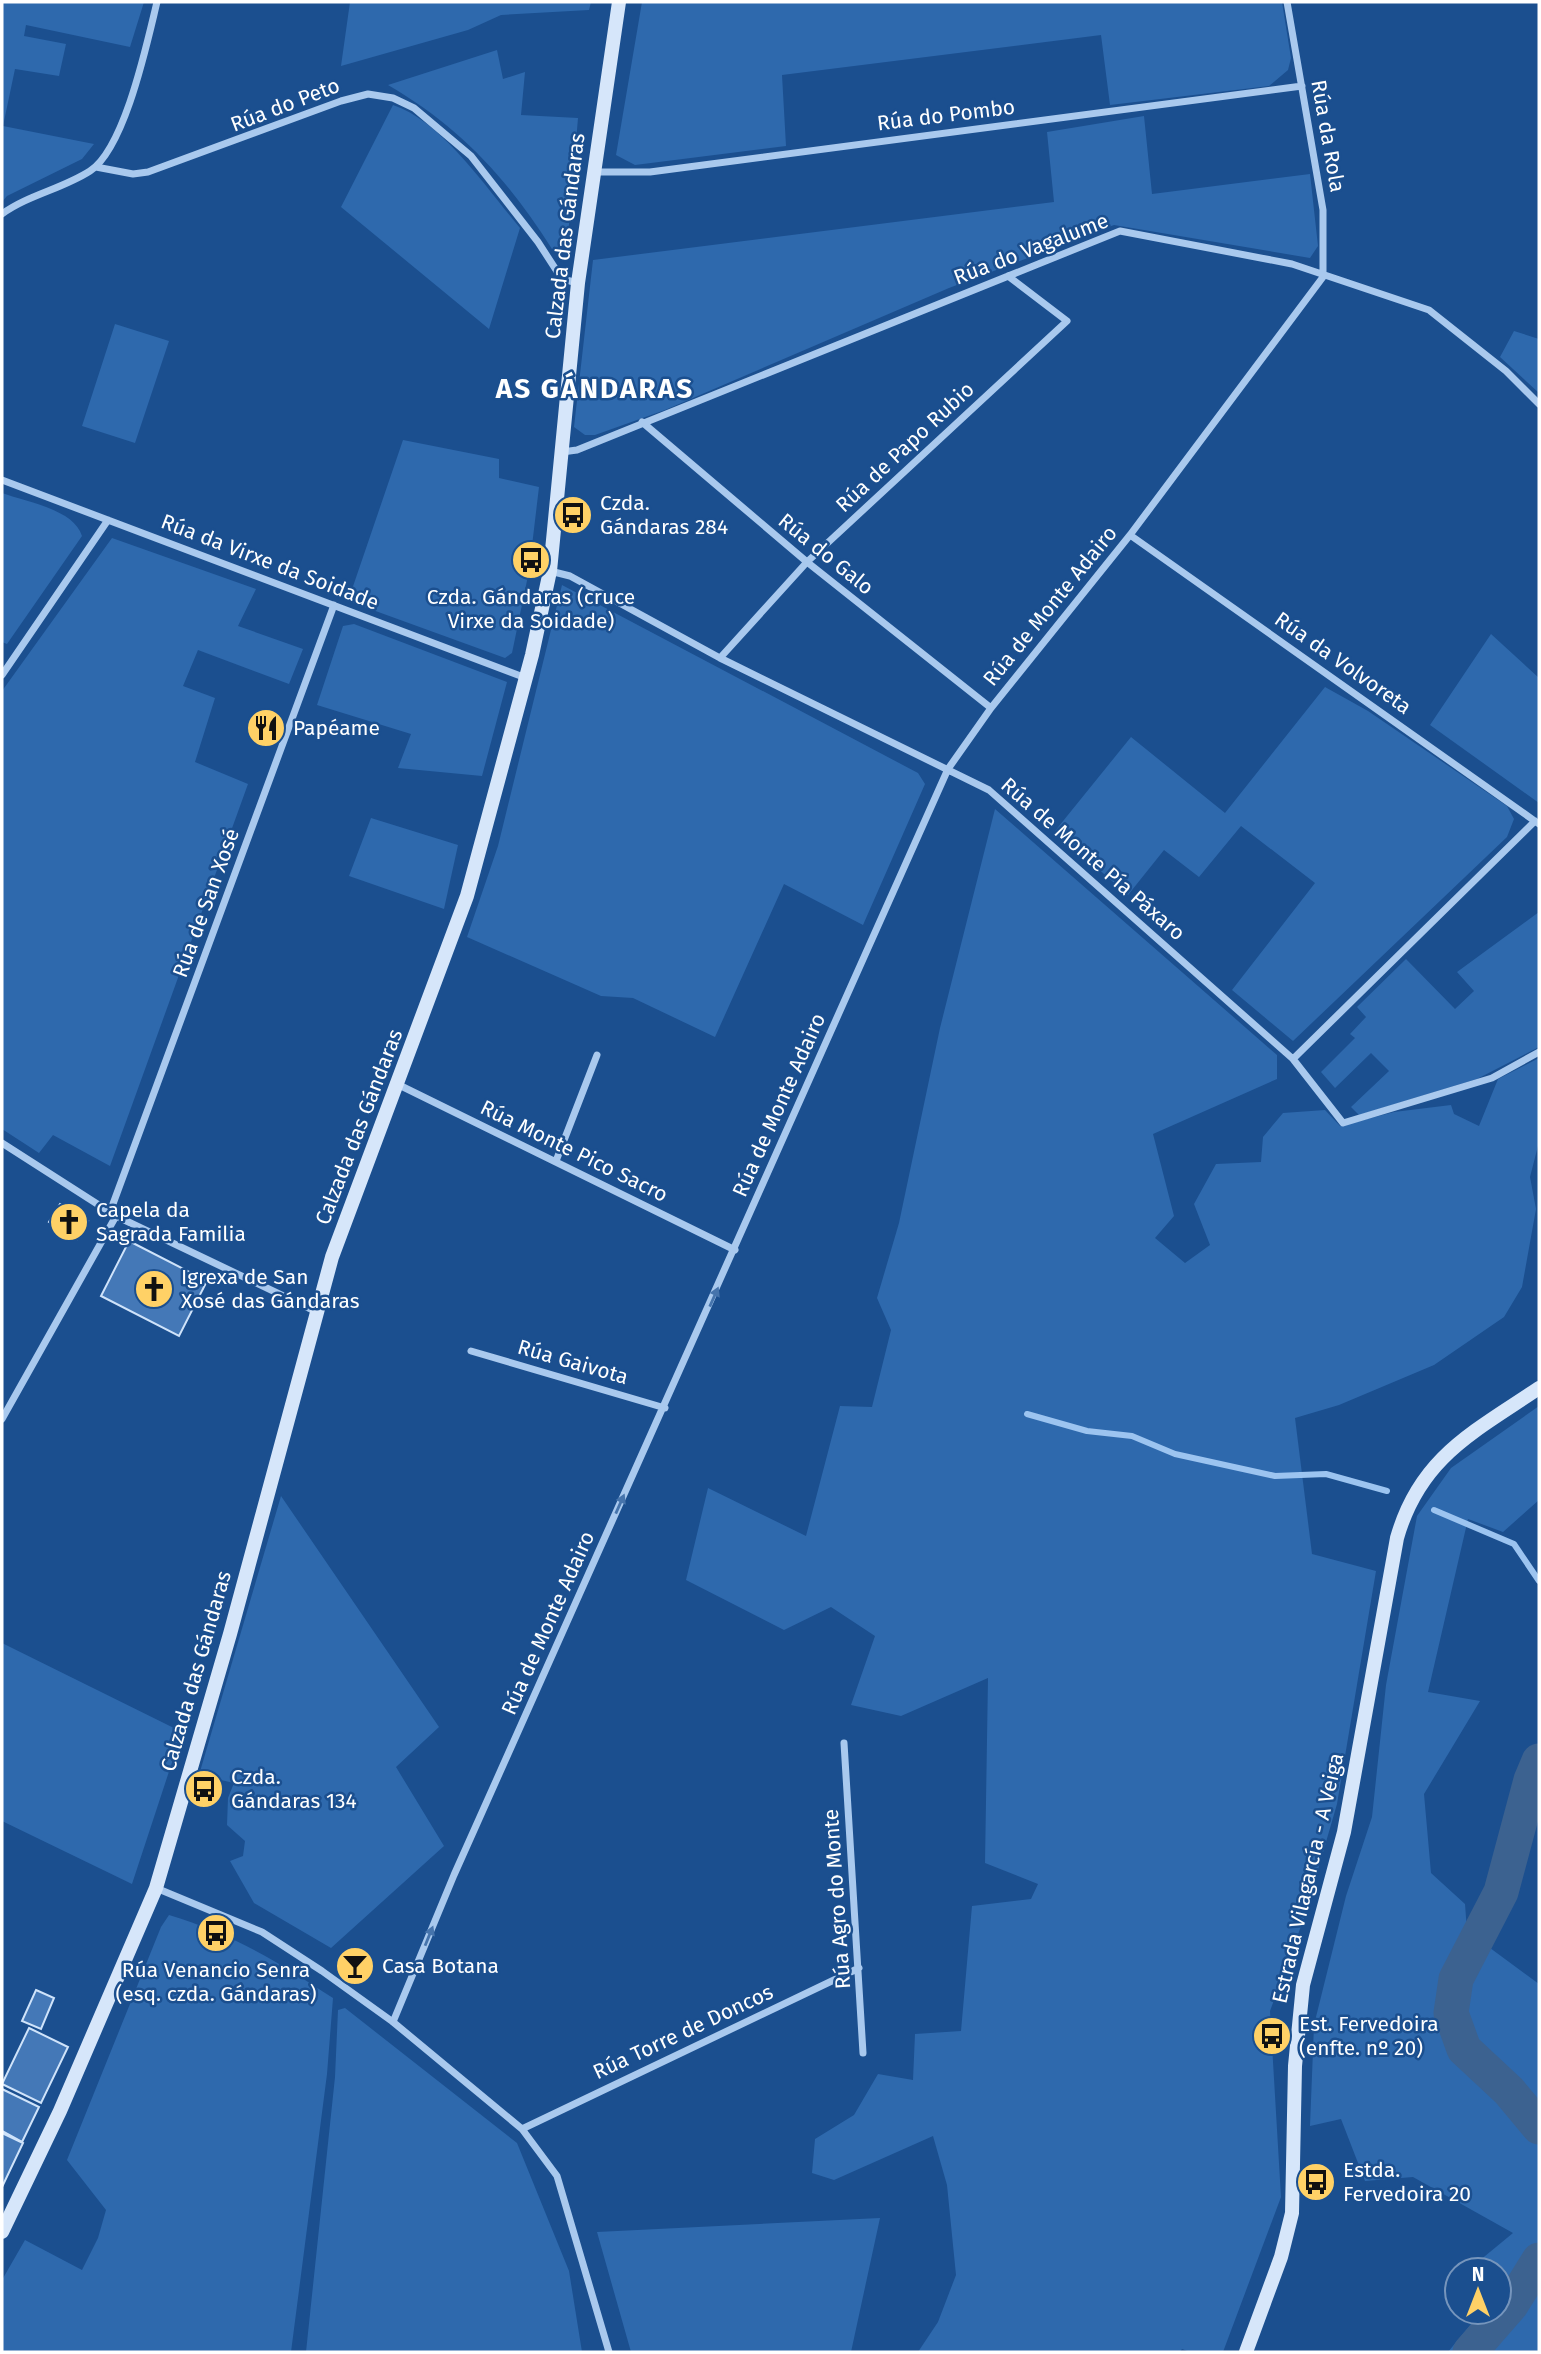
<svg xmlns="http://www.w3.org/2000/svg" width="1541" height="2354" font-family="'Fira Sans',sans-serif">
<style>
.green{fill:#2e69ad}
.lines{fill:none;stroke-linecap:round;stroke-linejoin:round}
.stream{stroke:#9cc4f0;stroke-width:6}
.river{stroke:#3c6290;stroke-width:35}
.building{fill:#4478b7;stroke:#cfe3fa;stroke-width:2}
.street{stroke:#a9c9ee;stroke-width:7}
.secondary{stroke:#d6e6fa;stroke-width:14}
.oneway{fill:#4674ac}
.labels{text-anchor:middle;stroke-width:5;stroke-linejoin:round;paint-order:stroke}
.street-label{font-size:21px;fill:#fff;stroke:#1b4f8f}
.poi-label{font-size:21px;fill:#fff;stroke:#1b4f8f;text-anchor:start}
.district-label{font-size:28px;font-weight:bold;letter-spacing:2px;fill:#fff;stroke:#1b4f8f}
</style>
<rect width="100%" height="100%" fill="#1b4f8f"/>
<path class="green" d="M2,2H144L130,47L26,25L24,36L66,44L59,76L15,69L3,126L94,144L82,159L7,196L2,202Z
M350,2H591L589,10L501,15L468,30L341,66Z
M642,2H1282L1291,58L1288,70L1269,86L1110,105L1101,35L782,75L786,146L635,165L616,155Z
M497,50L503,79L525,72L521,115L578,118L567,248L552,249C507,178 460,127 388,85Z
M393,105C442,121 487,189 520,228L489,329L341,207Z
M1144,116L1152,194L1310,174L1318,246L1310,258L1114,225L949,288L665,410L595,435H585L574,427L593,260L1054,202L1047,132Z
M115,324L169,341L135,443L82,426Z
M1514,331L1539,339V393L1500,357Z
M403,440L499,459V478L539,487L529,571L512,653L505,658L348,601Z
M2,493C26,502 74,509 82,536L7,644L2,642Z
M112,538L256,589L238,626L303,649L289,684L198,650L183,686L215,698L195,762L248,784L110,1166L53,1135L39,1153L2,1129V691Z
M562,585L918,773L925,784L863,925L784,884L715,1037L633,998L601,996L467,937L498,846Z
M354,624L507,682L482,776L398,768L411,734L317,705L343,626Z
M1491,634L1539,678V803L1430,725Z
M1325,687L1368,711L1507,806L1514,819L1507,837L1293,1041L1232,990L1315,883L1241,826L1199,877L1164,850L1128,895L1055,831L1131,737L1225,813Z
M995,809L1277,1055V1079L1153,1134L1174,1216L1155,1238L1185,1263L1210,1245L1194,1204L1216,1164L1261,1162L1263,1137L1283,1113L1325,1110L1340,1126L1394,1112L1451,1105L1454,1114L1479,1126L1498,1079L1539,1058V1142L1530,1177L1536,1209L1522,1287L1504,1317L1434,1365L1339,1405L1295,1418L1312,1554L1376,1571L1337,1804L1304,1918L1270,2011L1281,2197L1223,2352H1190L1182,2349L1180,2352H918L938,2322L956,2275L947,2185L933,2136L834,2180L812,2173L815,2139L854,2115L878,2074L913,2080L915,2034L961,2031L972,1906L1031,1899L1038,1884L985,1863L988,1678L901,1716L851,1705L875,1636L831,1607L784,1630L686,1580L708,1488L806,1536L840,1406L872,1407L891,1330L877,1298L899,1223L940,1028Z
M371,818L458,845L444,909L349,876Z
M1539,912V1047L1477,1079L1359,1115L1351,1107L1389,1071L1371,1053L1335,1088L1321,1072L1355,1038L1350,1034L1366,1017L1357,1007L1406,959L1455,1009L1474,991L1457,972Z
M1539,1406V1500L1503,1532L1468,1519L1428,1692L1480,1701L1424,1794L1431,1873L1465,1904L1467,1931L1539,1984V2352H1448L1481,2312H1499V2270H1483L1479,2261L1513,2233L1413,2177L1365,2181L1341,2119L1310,2126L1314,2025L1346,1896L1372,1817L1386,1685L1417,1516L1451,1468Z
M281,1496L439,1727L396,1767L444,1846L331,1948L254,1903L230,1861L243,1856L245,1841L227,1825L228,1798L234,1783L199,1775Z
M2,1643L182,1732L132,1884L2,1821Z
M169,1915C233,1934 278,1962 333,1998L327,2074L291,2352H2V2280L25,2240L82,2270L98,2238L106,2210L67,2160L161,1927Z
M345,2008L517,2143L569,2271L582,2352H306L335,2077L338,2010Z
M880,2218L851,2352H631L597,2232Z"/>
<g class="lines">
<path class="stream" d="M1027,1414L1087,1431L1132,1436L1175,1454L1275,1476L1326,1474L1387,1491
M1434,1510L1514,1544L1539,1581"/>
<path class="river" d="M1539,1761L1531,1780L1501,1892L1456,1979L1451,2013L1464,2049L1509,2091L1539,2127
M1470,2352L1511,2305L1539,2260"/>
</g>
<path class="building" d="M60,1204L88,1221L77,1239L49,1222Z
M129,1241L207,1281L179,1336L101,1296Z
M36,1990L54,1998L41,2029L22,2021Z
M29,2028L68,2047L41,2103L2,2084Z
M2,2089L39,2107L22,2142L2,2131Z
M2,2133L23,2143L2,2187Z"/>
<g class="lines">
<path class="street" d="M96,167L133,174L148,172L341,101L368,94L393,98L414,108L471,156L538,242L562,279L578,283
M594,172H650L1302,86
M2,214C28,195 62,189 90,171C125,148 147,43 157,2
M642,422L807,562L991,708
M562,452L577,450L1120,231L1292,264L1429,310L1506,371L1539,404
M2,480L526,678
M1130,535L1539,824
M550,571L570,576L720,658L989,790L1293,1059L1343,1123L1492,1078L1539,1052
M720,658L807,562L1067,321L1008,276
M2,675L108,520
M1293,1059L1535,821
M397,1084L735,1250
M2,1143L116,1216L317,1312
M556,1161L597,1055
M110,1212L334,605
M471,1351L665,1408
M2,1419L116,1216
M844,1743L863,2053
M156,1888L262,1932L322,1971L393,2022L522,2129L557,2176L609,2352
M393,2022L454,1875L948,769L991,708L1130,535L1323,277V210L1287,2
M522,2129L859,1968"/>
<path class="secondary" d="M2,2232L60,2111L156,1888L230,1634L332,1257L467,896L532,655L550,571L578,283L619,2
M1246,2352L1281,2257L1292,2213L1295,2066L1303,1985L1344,1832L1397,1538C1420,1457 1474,1432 1539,1388"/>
</g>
<defs><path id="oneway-solid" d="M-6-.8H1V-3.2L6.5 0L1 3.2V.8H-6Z" transform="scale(1.75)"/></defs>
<g class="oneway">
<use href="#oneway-solid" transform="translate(714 1297) rotate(-66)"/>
<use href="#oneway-solid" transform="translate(620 1504) rotate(-66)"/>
<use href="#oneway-solid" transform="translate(429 1936) rotate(-68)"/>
</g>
<defs>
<symbol id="bus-disc" viewBox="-11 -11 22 22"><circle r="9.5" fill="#ffd166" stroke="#1b4f8f"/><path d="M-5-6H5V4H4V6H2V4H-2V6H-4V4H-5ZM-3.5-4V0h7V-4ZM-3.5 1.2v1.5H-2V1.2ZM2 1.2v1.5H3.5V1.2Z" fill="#111"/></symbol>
<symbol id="restaurant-disc" viewBox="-11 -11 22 22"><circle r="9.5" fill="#ffd166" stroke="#1b4f8f"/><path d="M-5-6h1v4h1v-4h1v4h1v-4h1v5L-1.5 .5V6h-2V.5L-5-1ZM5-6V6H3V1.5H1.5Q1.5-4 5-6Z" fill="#111"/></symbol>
<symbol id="church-disc" viewBox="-11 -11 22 22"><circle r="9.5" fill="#ffd166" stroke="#1b4f8f"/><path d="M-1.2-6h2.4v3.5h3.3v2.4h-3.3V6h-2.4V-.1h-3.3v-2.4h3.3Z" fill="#111"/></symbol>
<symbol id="bar-disc" viewBox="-11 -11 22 22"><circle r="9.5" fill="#ffd166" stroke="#1b4f8f"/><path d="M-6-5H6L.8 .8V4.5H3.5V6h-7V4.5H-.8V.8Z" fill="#111"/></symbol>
</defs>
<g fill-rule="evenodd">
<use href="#bus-disc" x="551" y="493" width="44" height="44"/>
<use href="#bus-disc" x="509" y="538" width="44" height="44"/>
<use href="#restaurant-disc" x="244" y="706" width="44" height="44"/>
<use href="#church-disc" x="47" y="1200" width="44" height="44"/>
<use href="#church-disc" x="132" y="1267" width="44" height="44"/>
<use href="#bus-disc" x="182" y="1767" width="44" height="44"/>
<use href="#bus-disc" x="194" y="1911" width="44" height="44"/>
<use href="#bar-disc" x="333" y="1944" width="44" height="44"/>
<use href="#bus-disc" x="1250" y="2014" width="44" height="44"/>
<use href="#bus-disc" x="1294" y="2160" width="44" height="44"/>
</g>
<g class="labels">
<g class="street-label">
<text transform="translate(285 105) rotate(-21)" y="7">Rúa do Peto</text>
<text transform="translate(946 115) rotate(-7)" y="7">Rúa do Pombo</text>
<text transform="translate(1328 136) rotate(80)" y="7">Rúa da Rola</text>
<text transform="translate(565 236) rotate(-83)" y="7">Calzada das Gándaras</text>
<text transform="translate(1031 249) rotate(-21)" y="7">Rúa do Vagalume</text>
<text transform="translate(905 447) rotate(-43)" y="7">Rúa de Papo Rubio</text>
<text transform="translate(826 554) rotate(39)" y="7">Rúa do Galo</text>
<text transform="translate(270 562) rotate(21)" y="7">Rúa da Virxe da Soidade</text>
<text transform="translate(1050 606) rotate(-51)" y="7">Rúa de Monte Adairo</text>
<text transform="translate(1343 663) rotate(35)" y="7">Rúa da Volvoreta</text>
<text transform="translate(1093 859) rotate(41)" y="7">Rúa de Monte Pía Páxaro</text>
<text transform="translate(206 903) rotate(-70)" y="7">Rúa de San Xosé</text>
<text transform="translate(779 1105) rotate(-66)" y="7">Rúa de Monte Adairo</text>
<text transform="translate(359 1127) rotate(-69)" y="7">Calzada das Gándaras</text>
<text transform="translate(574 1151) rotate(26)" y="7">Rúa Monte Pico Sacro</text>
<text transform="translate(573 1362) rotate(16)" y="7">Rúa Gaivota</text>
<text transform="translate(548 1623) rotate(-66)" y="7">Rúa de Monte Adairo</text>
<text transform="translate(196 1671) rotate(-74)" y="7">Calzada das Gándaras</text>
<text transform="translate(1308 1878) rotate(-77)" y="7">Estrada Vilagarcía - A Veiga</text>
<text transform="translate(837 1899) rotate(-94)" y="7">Rúa Agro do Monte</text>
<text transform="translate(683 2032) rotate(-25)" y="7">Rúa Torre de Doncos</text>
</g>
<g class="poi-label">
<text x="600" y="510">Czda.<tspan x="600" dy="24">Gándaras 284</tspan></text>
<text x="531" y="604" text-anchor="middle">Czda. Gándaras (cruce<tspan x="531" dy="24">Virxe da Soidade)</tspan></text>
<text x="293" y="735">Papéame</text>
<text x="96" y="1217">Capela da<tspan x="96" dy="24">Sagrada Familia</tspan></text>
<text x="181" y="1284">Igrexa de San<tspan x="181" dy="24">Xosé das Gándaras</tspan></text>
<text x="231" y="1784">Czda.<tspan x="231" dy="24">Gándaras 134</tspan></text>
<text x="382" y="1973">Casa Botana</text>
<text x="216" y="1977" text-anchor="middle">Rúa Venancio Senra<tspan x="216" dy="24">(esq. czda. Gándaras)</tspan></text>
<text x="1299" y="2031">Est. Fervedoira<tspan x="1299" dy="24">(enfte. nº 20)</tspan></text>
<text x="1343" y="2177">Estda.<tspan x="1343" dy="24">Fervedoira 20</tspan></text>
</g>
<g class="district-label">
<text x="595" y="398">AS GÁNDARAS</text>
</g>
</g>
<rect width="1541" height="2354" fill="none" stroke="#ffffff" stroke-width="7"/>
<g transform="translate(1478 2291)"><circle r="33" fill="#1b4f8f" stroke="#7695bc" stroke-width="2"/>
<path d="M0-5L12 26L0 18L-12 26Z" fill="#ffd166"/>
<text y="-10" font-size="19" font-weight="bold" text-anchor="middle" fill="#ffffff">N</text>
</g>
</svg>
